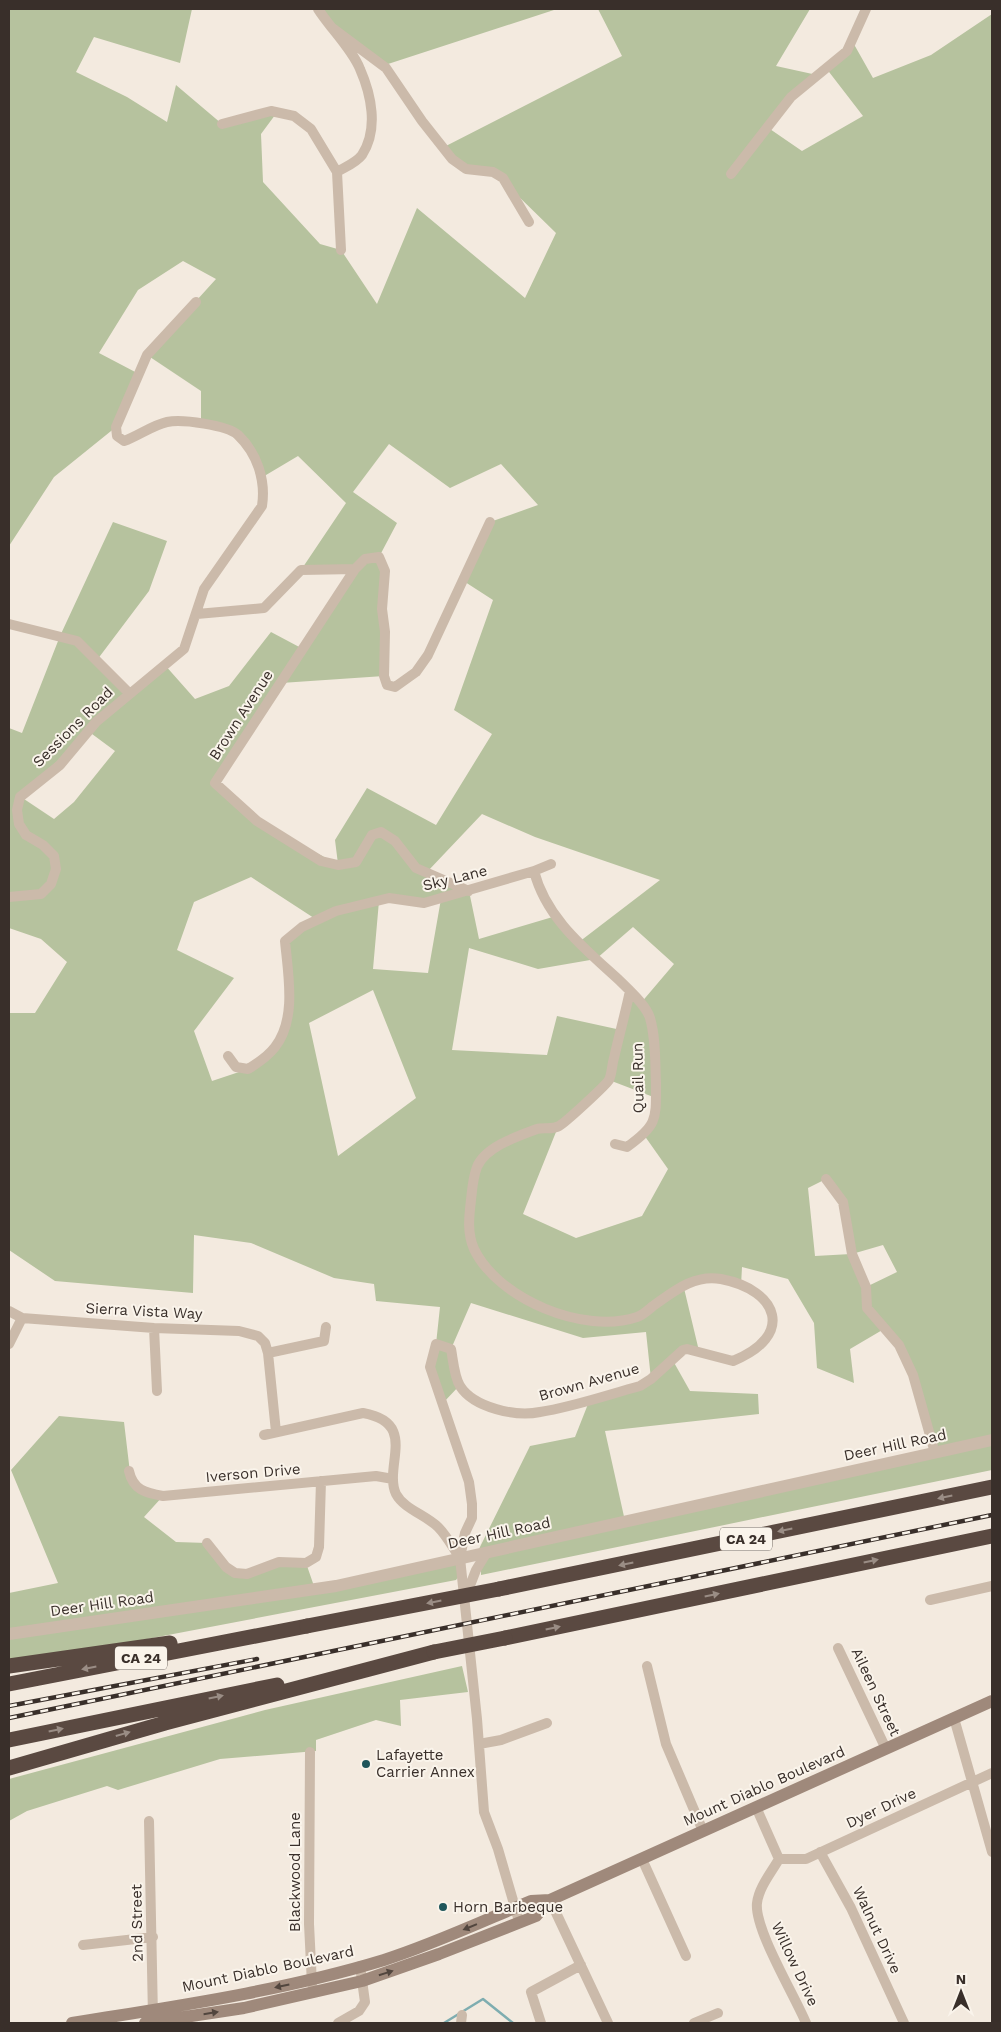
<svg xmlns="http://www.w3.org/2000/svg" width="1001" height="2032" font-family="'Work Sans',sans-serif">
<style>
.green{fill:#b6c29e;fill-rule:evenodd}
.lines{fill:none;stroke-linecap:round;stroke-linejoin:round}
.stream{stroke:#7eadb0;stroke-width:2.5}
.minor{stroke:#cbbaaa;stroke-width:10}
.tertiary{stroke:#cbbaaa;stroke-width:12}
.secondary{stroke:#9f897b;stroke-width:12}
.motorway{stroke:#5a4941;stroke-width:15}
.rail-casing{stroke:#392f2a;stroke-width:4.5}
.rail{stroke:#faf4eb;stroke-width:2.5;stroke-dasharray:8;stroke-linecap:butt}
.motorway-bridge{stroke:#5a4941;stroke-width:15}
.oneway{fill:#9a8d85}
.oneway2{fill:#52463e}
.poi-dot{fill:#1f565b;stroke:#faf4eb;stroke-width:2}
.labels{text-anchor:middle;stroke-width:4;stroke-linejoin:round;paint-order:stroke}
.shield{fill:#faf4eb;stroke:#736a64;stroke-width:1}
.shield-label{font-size:14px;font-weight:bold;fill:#392f2a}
.street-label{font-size:15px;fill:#392f2a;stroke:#faf4eb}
.poi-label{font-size:15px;fill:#392f2a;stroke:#faf4eb;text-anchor:start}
</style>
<rect width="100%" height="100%" fill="#f3eadf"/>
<path class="green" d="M9,9H192L180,63L94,37L76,72L127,97L167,122L176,85L222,124L278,111L261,134L263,182L320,244L341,250L377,304L417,208L525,298L556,233L512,190L503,178L466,169L442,148L622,56L598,9H810L776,66L817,75L767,127L802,151L863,116L826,68L851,39L873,78L931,55L992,14V1470L481,1575V1568L476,1555L530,1446L575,1437L590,1399L651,1379L646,1332L583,1338L471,1303L451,1349L460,1385L443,1403L430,1367L436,1344L440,1307L376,1301L374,1284L334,1278L251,1243L194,1235L193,1293L55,1281L9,1250V1013H35L67,962L41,939L9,928V728L22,733L60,636L113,522L167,541L149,591L97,660L129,692L164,664L195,699L229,686L271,632L303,649L355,570H301L346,503L298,456L261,478L237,434L201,422V391L147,355L216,279L183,261L138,290L99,353L139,374L116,427L54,477L9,546ZM389,444L450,488L501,464L538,505L490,522L462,580L493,600L454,710L492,734L436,825L367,788L335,840L338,864L275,832L215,783L281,683L384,676L385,571L379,557L397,523L353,492ZM88,731L115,751L74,802L54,819L21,797ZM482,814L535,837L660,880L579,942L556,916L479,939L469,891L427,872ZM251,877L317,920L285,941V1032L248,1069L212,1081L194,1031L234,978L177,950L194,902ZM441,899L428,973L373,969L379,901ZM633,927L674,964L640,1004L630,991L621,1030L557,1016L547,1055L452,1050L469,948L538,969L596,959ZM373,990L416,1098L338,1156L309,1023ZM609,1080L656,1098L644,1135L668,1169L642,1216L576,1238L523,1214L558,1127ZM826,1179L843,1202L851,1254L815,1256L808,1188ZM883,1245L897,1272L866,1287L852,1254ZM742,1267L788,1279L814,1323L817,1368L854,1383L850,1349L884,1329L913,1375L934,1453L625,1521L605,1431L759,1414L758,1394L690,1391L672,1359L691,1348L699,1351L683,1284L720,1279L741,1286Z
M318,9H557L388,64L331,27Z
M59,1416L124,1422L131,1481L163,1496L144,1517L176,1542L207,1543L235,1573L306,1563L315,1589L460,1558L462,1572L456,1580L126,1643L9,1660V1593L58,1583L11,1470Z
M462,1666L468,1692L400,1700L401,1726L376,1720L316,1740V1751L220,1759L118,1790L107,1786L27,1811L9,1821V1779L265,1710Z"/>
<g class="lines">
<path class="stream" d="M444,2023L483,1999L513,2023"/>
<path class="minor" d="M318,9C330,28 352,49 360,69C371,94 379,129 362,155C356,163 345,167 337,172
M331,27L386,68L422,121L452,159L466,169L493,172L503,178L529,222
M222,124L271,111L294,116L311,129L337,172L341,250
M731,174L791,97L847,51L866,9
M197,614L264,608L301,570L355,569
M9,624L77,641L129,693
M534,871L551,864
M469,891L416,868L395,841L381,832L372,835L356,862L338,865L321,861L257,821L215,783L355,569L365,559L379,557L385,571L382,609L385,632L384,676L387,685L395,687L416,672L428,655L490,522
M9,897L41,894L51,884L56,869L54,856L43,845L26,835L19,824L17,810L20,797L60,765L96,722L184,649L204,589L262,506C266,480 257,453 238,435C227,425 182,419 167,422C153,425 138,436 124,441L117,436L116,427L147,355L196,302
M228,1056L236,1067L248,1069C258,1063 268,1056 275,1047C297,1019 288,974 285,941L302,927L336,911L389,898L424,903L534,871C546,918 584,948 619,980C629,990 646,1005 650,1018C656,1039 655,1062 656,1083C656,1119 658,1125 627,1147L615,1144
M826,1179L843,1202L852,1254L866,1287L867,1308L899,1345L913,1375L935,1453
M9,1311L22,1318L154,1328L239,1331L258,1336L265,1343L268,1353L276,1432
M154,1328L157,1391
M9,1344L22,1318
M268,1353L324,1341L326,1327
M264,1435L363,1413C419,1423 383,1466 396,1494C404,1509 426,1515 438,1527C447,1536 453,1548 460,1558
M129,1471C133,1490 146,1493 163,1496L376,1476L393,1479
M207,1543L226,1567L235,1573L247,1574L279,1562L306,1563L316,1557L319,1547L321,1481
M466,1596L476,1570L487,1552
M930,1600L992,1586
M838,1648L886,1749
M647,1666L666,1744L703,1831
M954,1718L992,1852
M479,1744L501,1740L547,1723
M310,1752L309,1924L312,1984
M756,1807L779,1859C771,1873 759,1887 757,1903C754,1929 795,1996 806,2023
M149,1821L153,2017
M820,1852L851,1908L904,2023
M642,1859L686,1956
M779,1859H806L992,1773
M550,1900L608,2023
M519,1921L498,1849L484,1812L477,1719L460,1558L465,1533L472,1518V1504L469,1482L430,1367L436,1344L451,1349C453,1359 454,1376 460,1386C474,1408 516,1417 540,1412C573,1407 607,1395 640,1386L651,1379L683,1350L687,1349L733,1361C795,1336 779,1290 721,1279C694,1274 673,1292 653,1306C648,1310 643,1315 637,1317C584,1335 498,1299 474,1249C467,1233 469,1217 471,1200C472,1190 473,1177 477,1167C485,1147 518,1136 537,1129C543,1127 553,1130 559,1126C565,1123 605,1086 609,1080C612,1074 612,1064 614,1058C619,1036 625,1014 630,991
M83,1945L153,1937
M338,2023L359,2011L365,2002L360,1966
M461,2023L462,2015
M541,2023L531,1992L581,1965
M694,2023L718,2013"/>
<path class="tertiary" d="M9,1634L336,1586L992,1440"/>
<path class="secondary" d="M72,2023C177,2006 282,1991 384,1960C434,1944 483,1921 531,1901L550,1900
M145,2023L244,2008L362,1981L439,1954L536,1916L550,1900L992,1701"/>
<path class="motorway" d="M499,1589L992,1487
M505,1638L992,1536
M9,1666L170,1643
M9,1684L307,1626
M9,1740L277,1685
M9,1768L165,1723L434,1652"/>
<defs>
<path id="rail" d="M9,1706L257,1659
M9,1718L992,1515"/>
</defs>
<use href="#rail" class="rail-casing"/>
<use href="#rail" class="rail"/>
<path class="motorway-bridge" d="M307,1626L499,1589
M434,1652L505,1638"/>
</g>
<defs><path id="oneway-solid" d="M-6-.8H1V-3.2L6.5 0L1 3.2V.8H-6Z" transform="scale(1.25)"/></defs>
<g class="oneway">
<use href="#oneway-solid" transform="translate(945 1497) rotate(168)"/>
<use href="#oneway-solid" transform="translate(785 1530) rotate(168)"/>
<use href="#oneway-solid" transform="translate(871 1561) rotate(-12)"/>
<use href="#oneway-solid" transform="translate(626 1564) rotate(168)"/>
<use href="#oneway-solid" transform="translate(712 1595) rotate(-12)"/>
<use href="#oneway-solid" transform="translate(434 1602) rotate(169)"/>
<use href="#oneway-solid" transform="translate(553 1628) rotate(-12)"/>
<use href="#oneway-solid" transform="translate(89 1668) rotate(169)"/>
<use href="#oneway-solid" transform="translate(216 1697) rotate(-12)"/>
<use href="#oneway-solid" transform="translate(56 1730) rotate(-12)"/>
<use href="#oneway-solid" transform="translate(123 1734) rotate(-16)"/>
</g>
<g class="oneway2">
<use href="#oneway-solid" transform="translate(470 1927) rotate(158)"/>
<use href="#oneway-solid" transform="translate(386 1973) rotate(-18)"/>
<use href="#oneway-solid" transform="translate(282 1986) rotate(168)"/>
<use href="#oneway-solid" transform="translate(211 2013) rotate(-9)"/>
</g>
<g class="poi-dot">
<circle cx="366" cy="1764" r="5"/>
<circle cx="443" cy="1907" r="5"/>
</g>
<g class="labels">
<g class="shield">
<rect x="720" y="1527.5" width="52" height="23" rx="4"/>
<rect x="115" y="1646.5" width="52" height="23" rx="4"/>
</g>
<g class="shield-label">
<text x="746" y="1544">CA 24</text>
<text x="141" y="1663">CA 24</text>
</g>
<g class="street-label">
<text transform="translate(241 715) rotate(-57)" y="5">Brown Avenue</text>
<text transform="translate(73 727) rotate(-45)" y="5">Sessions Road</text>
<text transform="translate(455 878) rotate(-14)" y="5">Sky Lane</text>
<text transform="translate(638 1078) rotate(-91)" y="5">Quail Run</text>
<text transform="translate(144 1311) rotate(3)" y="5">Sierra Vista Way</text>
<text transform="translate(589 1382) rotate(-16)" y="5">Brown Avenue</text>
<text transform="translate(895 1445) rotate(-12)" y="5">Deer Hill Road</text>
<text transform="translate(253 1473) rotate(-5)" y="5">Iverson Drive</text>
<text transform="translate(499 1533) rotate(-12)" y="5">Deer Hill Road</text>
<text transform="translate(102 1604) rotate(-8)" y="5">Deer Hill Road</text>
<text transform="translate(876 1692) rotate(65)" y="5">Aileen Street</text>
<text transform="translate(764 1786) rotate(-24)" y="5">Mount Diablo Boulevard</text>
<text transform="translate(881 1808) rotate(-25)" y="5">Dyer Drive</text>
<text transform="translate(295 1872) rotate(-90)" y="5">Blackwood Lane</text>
<text transform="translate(137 1923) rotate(-91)" y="5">2nd Street</text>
<text transform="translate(877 1930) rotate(65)" y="5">Walnut Drive</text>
<text transform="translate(795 1964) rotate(65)" y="5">Willow Drive</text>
<text transform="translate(268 1969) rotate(-12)" y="5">Mount Diablo Boulevard</text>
</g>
<g class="poi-label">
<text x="376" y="1760">Lafayette<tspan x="376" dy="17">Carrier Annex</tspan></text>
<text x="453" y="1912">Horn Barbeque</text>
</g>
</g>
<rect width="1001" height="2032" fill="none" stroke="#392f2a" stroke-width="20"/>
<g transform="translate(961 1992)" stroke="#faf4eb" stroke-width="4" paint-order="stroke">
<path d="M0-4L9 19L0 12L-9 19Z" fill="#392f2a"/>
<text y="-8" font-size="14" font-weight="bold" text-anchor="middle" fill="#392f2a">N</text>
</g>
</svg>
